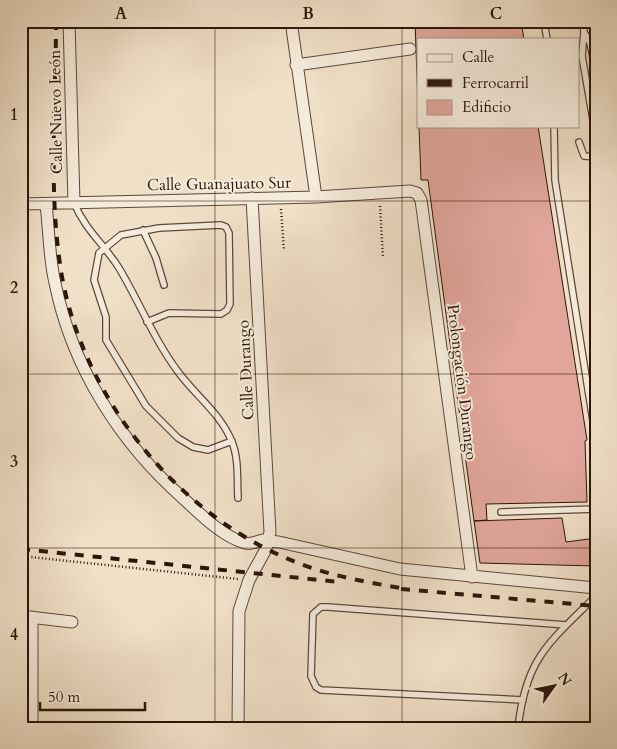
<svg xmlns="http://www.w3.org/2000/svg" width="617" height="749" font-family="Cardo,serif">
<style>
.building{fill:#e1a59b;stroke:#2c160a}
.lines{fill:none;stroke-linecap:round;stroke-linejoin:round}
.lane-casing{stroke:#5d483a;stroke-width:8}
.street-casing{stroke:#5d483a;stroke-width:13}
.path{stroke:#2c160a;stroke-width:2.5;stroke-dasharray:1 2.5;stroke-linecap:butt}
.lane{stroke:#f5ebdb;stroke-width:5.5}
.street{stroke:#f5ebdb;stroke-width:11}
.rail{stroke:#2c160a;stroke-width:4;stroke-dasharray:9 9;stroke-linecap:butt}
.grid{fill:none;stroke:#2c160a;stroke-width:1;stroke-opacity:0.55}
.labels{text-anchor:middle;stroke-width:4;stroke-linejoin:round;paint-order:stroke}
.street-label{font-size:16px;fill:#2c160a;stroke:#f5ebdb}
.neatline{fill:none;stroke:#2c160a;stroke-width:2}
.grid-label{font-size:16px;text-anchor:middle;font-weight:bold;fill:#2c160a}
</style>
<rect width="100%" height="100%" fill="#f0e0c8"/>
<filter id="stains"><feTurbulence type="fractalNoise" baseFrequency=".004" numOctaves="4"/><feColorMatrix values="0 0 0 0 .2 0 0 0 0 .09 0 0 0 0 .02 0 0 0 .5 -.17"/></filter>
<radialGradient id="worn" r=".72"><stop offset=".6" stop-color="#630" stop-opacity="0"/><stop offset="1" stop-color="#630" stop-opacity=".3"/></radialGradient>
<path class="building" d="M415,21H521L524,39H418V106Z
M419,126H538L587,440L585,441L587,502L486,504L487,520L474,521L428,180H421Z
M562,518L566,542L596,538V566L480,563L474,521Z"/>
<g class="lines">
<defs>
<path id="lane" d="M544,21L547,39
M583,21L584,32L582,56L596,137
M584,32L590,43L596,72
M554,126L555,180L596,440
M579,142L584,156L596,157
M74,203C86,231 104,244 119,268C140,303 154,340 179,373C196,396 221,414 232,442C239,459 237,480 238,498
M143,230L156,258L164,285
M147,322L169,313L221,314L227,310L230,304L229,233L226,227L221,225L159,228L121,235L99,253L94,280L106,317V340L146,406L178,438L193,447L208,450L232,441
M501,512L596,509
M523,700L321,690L316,687L311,676L313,614L321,607H328L566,625
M518,728C526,657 549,643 596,596"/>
<path id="street" d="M69,21L74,203
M291,21L316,197
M296,65L410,49
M21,204L316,197L410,191L417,193L421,200L472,577
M46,204C49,230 49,258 55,283C72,367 120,443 184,499C201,515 222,536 245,543C252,545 257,541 263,540C268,540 274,542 279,542L400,569L596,588
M21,616L72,622
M32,728V617
M238,728L239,611L249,580L266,549L270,532L252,198"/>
</defs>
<use href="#lane" class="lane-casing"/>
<use href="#street" class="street-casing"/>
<path class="path" d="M380,206L383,257
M281,209L284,251
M21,556L238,579"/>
<use href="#lane" class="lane"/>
<use href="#street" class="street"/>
<path class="rail" d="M56,21C56,104 48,189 61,271C81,393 172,509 286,558C324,575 365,582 407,589
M21,549L339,582
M401,589L596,606"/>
</g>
<path class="grid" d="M215,21V728M402,21V728M21,201H596M21,374H596M21,548H596"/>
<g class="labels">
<g class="street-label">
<text transform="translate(55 112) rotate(-91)" y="6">Calle Nuevo León</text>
<text transform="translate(219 183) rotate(-1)" y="6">Calle Guanajuato Sur</text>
<text transform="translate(245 370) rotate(-93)" y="6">Calle Durango</text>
<text transform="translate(463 382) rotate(83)" y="6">Prolongación Durango</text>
</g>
</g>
<rect width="617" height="749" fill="none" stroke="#f0e0c8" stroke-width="55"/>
<rect x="417" y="38" width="162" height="90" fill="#f5ebdb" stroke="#a59687"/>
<rect x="427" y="54" width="25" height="8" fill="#f5ebdb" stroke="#a59687"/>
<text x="462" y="62" font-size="15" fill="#2c160a">Calle</text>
<rect x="427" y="79" width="25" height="8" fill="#2c160a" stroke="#a59687"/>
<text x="462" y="88" font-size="15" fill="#2c160a">Ferrocarril</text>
<rect x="427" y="100" width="25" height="15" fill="#e1a59b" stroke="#a59687"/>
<text x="462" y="112" font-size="15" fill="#2c160a">Edificio</text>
<g transform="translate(554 686) rotate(57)" stroke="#f5ebdb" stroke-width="4" paint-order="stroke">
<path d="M0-4L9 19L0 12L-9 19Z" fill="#2c160a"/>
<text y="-8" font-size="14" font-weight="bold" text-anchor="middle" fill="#2c160a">N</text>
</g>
<path d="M40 702v8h105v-8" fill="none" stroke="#2c160a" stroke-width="2.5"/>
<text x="48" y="702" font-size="15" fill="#2c160a" stroke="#f5ebdb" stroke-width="4" paint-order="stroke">50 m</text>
<rect x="28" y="28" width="562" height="694" class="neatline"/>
<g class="grid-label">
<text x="121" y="19">A</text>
<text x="308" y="19">B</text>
<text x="496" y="19">C</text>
<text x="14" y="120">1</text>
<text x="14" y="293">2</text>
<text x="14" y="467">3</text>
<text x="14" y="640">4</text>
</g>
<rect width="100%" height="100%" filter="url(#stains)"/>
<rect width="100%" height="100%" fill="url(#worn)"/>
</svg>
